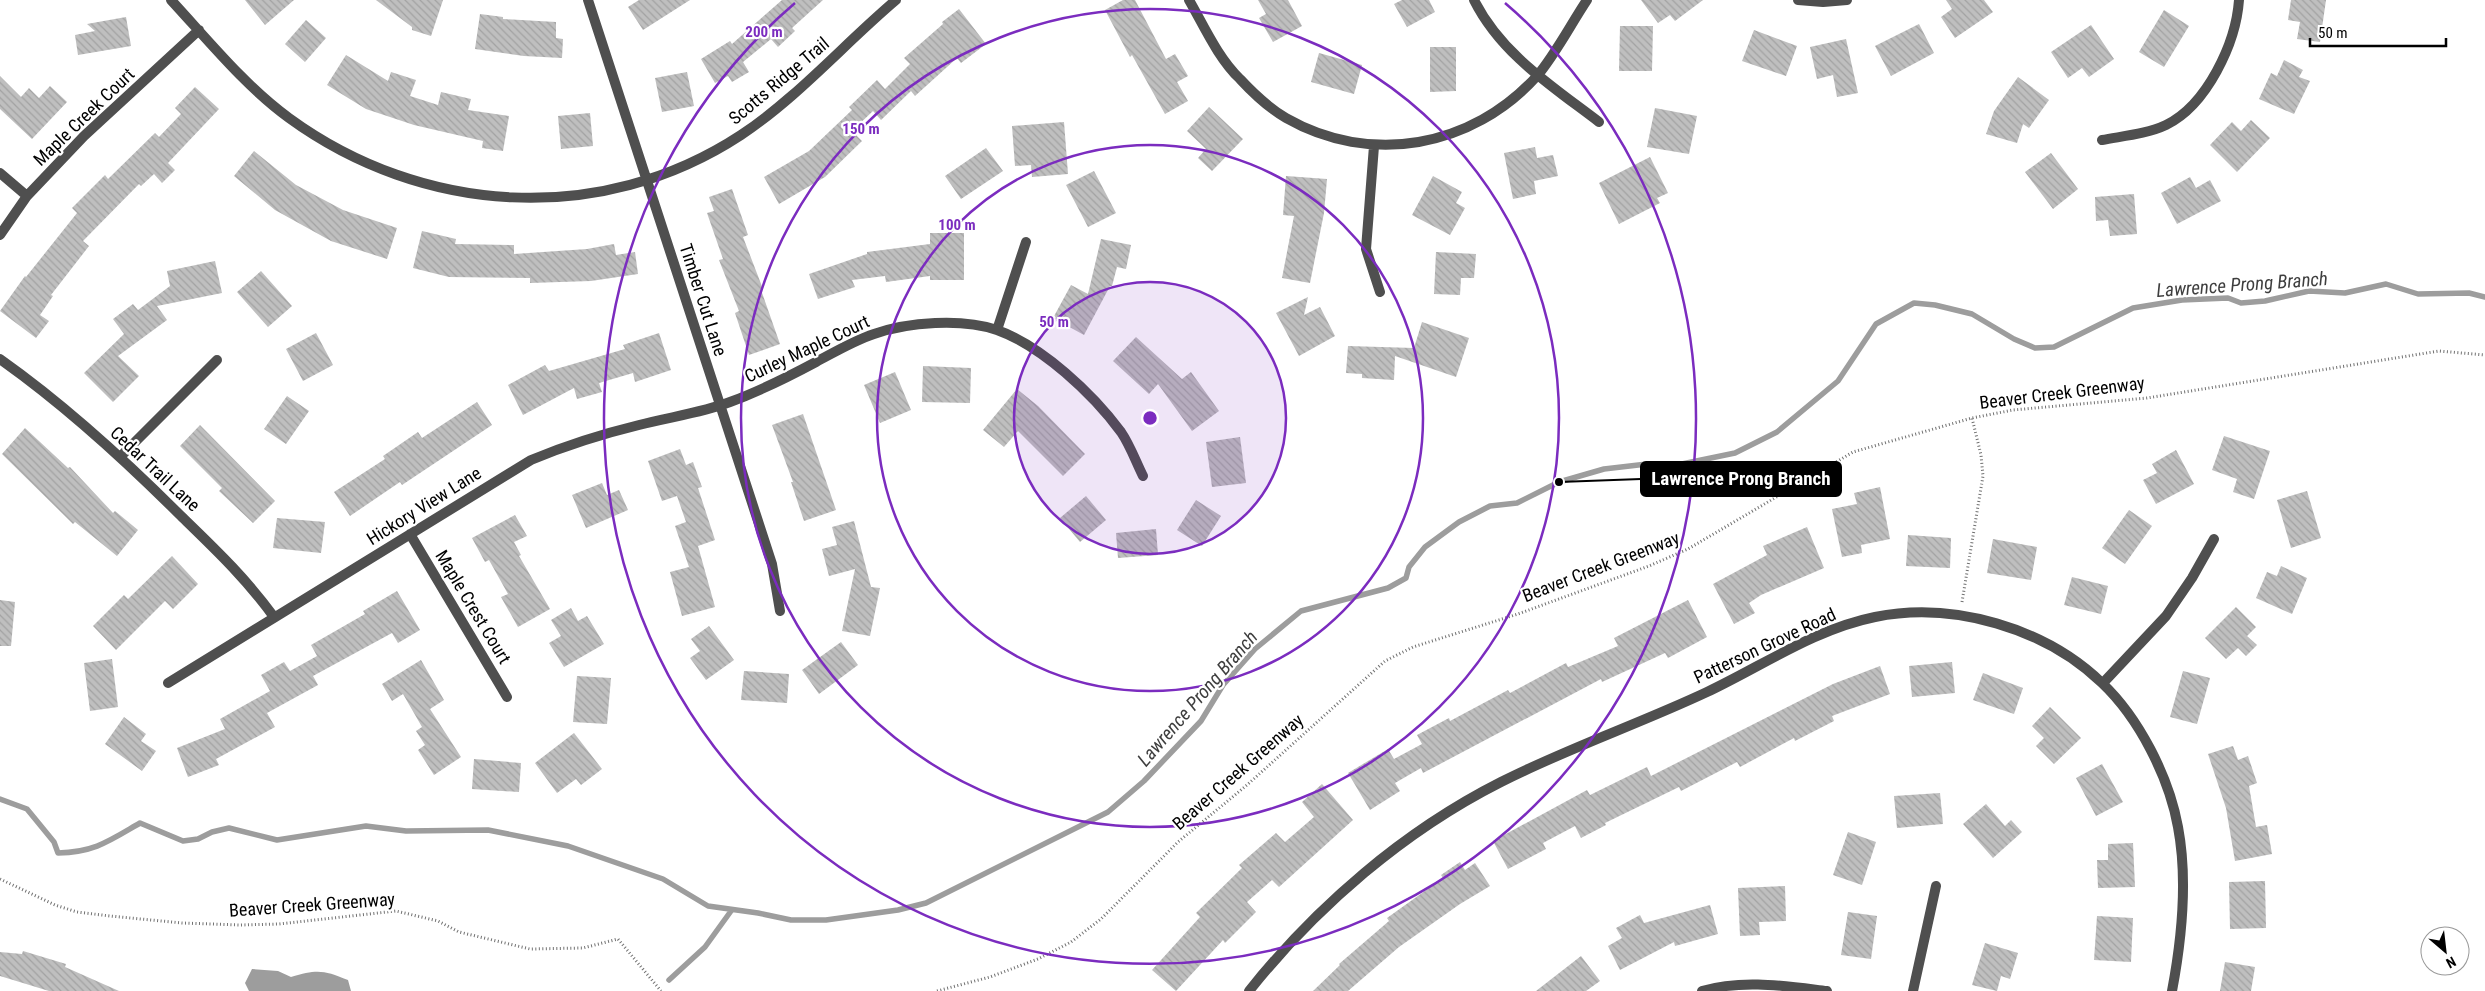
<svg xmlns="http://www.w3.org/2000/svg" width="2485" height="991" font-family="'Roboto Condensed',sans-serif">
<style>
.water{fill:#9d9d9d}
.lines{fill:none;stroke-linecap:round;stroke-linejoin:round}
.stream{stroke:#9d9d9d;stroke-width:5.5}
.building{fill:url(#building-back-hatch)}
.path{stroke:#717171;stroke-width:3;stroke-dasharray:1 2.5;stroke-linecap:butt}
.minor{stroke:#4f4f4f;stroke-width:10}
.ring{fill:none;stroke:#7b2cbf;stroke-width:2.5}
.labels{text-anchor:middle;stroke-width:4.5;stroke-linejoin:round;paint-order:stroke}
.street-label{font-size:18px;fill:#000;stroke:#fff}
.water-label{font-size:19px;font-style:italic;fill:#3e3e3e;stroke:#fff}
.centre{fill:#7b2cbf;stroke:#fff;stroke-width:2.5}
.ring-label{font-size:15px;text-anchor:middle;font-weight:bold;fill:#7b2cbf;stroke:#fff;stroke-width:4.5;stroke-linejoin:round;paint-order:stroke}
.leader{fill:none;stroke:#000;stroke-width:2}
.callout-dot{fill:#000;stroke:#fff;stroke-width:2}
.callout{fill:#000;stroke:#000;stroke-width:2}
.callout-label{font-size:19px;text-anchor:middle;font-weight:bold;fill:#fff}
</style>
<defs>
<pattern id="building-back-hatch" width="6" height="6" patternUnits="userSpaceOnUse" patternTransform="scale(1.25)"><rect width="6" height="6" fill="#bfbfbf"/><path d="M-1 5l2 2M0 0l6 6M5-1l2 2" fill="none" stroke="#a2a2a2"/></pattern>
</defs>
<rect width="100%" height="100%" fill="#fff"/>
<path class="water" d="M252,969L278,971L291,977C317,969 324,970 348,980L351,991H249L245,983Z"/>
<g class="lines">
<path class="stream" d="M0,799L27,809L54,842L58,853C95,852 109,841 140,823L183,841L198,839L212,832L229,828L277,840L366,826L406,831L488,830L568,846L663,879L708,906L758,913L791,920H826L898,910L926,903L1108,812L1144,781L1201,721L1223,685L1255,649L1301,611L1388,588L1406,578L1409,567L1425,547L1459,522L1490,506L1517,503L1559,482L1604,469L1647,464L1677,465L1735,453L1777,432L1838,381L1876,324L1914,303L1935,305L1972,314L2014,339L2035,348L2054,347L2133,308L2182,300L2228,298L2241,303L2265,301L2309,291L2345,293L2386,284L2418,294L2469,293L2485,297
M669,980L705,947L731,911"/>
</g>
<path class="building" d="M245,0H294L265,25Z
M376,0H443L431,36L412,30V27Z
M639,0H690L643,30L628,7Z
M782,0H823L792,28L795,31L778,47L771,39L743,62L749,72L732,82L728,76L715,83L701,59L730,41L732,44Z
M1123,0H1135L1166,59L1175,54L1188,76L1177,82L1188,101L1165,114L1132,55L1130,57L1105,10Z
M1258,0H1288L1302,26L1273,42L1259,18L1266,14Z
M1402,0H1429L1435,12L1407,27L1394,4Z
M1641,0H1703L1675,21L1670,15L1658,23Z
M1946,0H1984L1993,12L1955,38L1941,17L1952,9Z
M2291,0H2326L2320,42L2297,39L2300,22L2288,20Z
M959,9L986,44L961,63L957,58L915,96L911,91L881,120L873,111L852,131L862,141L825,177L779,204L764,177L809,151L852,110L849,107L877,80L885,89L910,64L904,58L943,24L942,22Z
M2164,10L2189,26L2164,67L2139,52Z
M480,14L503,17V19L556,22V38L563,39L562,58L524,56L475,49Z
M126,17L131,46L78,55L75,35L95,31L87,24Z
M306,20L326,38L305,62L285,44Z
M1919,24L1934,53L1891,76L1875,46Z
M2091,25L2114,59L2089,77L2082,68L2068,78L2051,52Z
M1620,26H1653L1652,71H1619Z
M1754,30L1797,46L1786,76L1742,61Z
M1846,39L1858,93L1837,97L1833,75L1817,79L1810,47Z
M1430,47H1456V91L1430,92Z
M1319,53L1362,65L1354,94L1311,82Z
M346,55L388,81L391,72L416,80L410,96L438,105L441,92L471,99L468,110L509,116L503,151L482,148L483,141L414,125L366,109L327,85Z
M2284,60L2303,70L2299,77L2310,81L2294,114L2259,99L2271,73L2277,76Z
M687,72L694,106L662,112L655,78Z
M0,76L21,97L29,88L39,98L50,86L67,102L32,139L0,109Z
M2018,77L2049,100L2029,128L2023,124L2017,143L1986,134L1994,111Z
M195,87L219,109L168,163L175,170L162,183L154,174L141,186L139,184L83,241L89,246L51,295L53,296L40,315L49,321L36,338L0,311L25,276L26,277L77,213L72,208L105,175L108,179L155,133L159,137L181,114L175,108Z
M1209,107L1243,139L1212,171L1198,158L1206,149L1187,131Z
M1655,108L1697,116L1689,154L1647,147Z
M590,113L593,146L561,149L558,116Z
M2251,120L2270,138L2237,172L2210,145L2232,122L2241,131Z
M1064,122L1068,174L1032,177L1031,165L1015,166L1012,126Z
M1535,147L1537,158L1553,155L1558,176L1534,181L1536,194L1513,199L1504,153Z
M986,148L1003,171L961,199L945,176Z
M254,151L296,185L343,210L397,228L387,259L331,241L275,210L234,176Z
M2051,153L2078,189L2053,209L2025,172Z
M1650,157L1668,193L1657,198L1660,203L1619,224L1599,183Z
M1094,171L1116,213L1088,227L1066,185Z
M1286,176L1327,179L1324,213L1310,283L1282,278L1294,216L1283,215Z
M1433,176L1462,192L1456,203L1465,208L1450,235L1412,215Z
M2190,177L2196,188L2210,180L2221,201L2177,224L2161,193Z
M732,189L748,235L743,237L763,289L761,290L780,344L749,355L735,313L739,311L719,260L723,259L707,213L714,211L709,197Z
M2134,194L2137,234L2110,236L2108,220L2096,221L2095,197Z
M422,231L456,239L455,244L514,245V254L587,249L614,244L616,255L635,252L638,274L591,281L530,283V278L449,277L413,268Z
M930,233H964V280H930V276L886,282L885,276L852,280L855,287L818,299L809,274L867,254V252L930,244Z
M1101,239L1131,245L1126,269L1117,267L1112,286H1110L1084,335L1053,318L1071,285L1088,294Z
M1436,252L1476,254L1474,278H1461L1460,295L1434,294Z
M215,261L222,293L157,306L167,320L118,356L139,376L113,402L84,373L124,334L113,319L133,304L138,310L170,286L167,271Z
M261,271L292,306L268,327L237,292Z
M1308,297L1304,315L1320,307L1335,336L1299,356L1276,313Z
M1422,322L1469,338L1456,377L1395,356L1394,380L1362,378V374L1346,373L1348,346L1414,348Z
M316,333L333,365L303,381L286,349Z
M659,333L671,370L635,382L633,373L599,383L602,392L577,399L574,388L523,415L508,385L545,365L549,371L625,349L623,345Z
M1136,337L1182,379L1191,372L1219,411L1192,431L1158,384L1149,394L1113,361Z
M923,366L971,368L970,403L922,402Z
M895,372L911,410L880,423L864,385Z
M1017,389L1038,406L1085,454L1063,476L1018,431L1004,447L983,430Z
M287,396L309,411L286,444L264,429Z
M477,402L492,425L402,485L400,482L350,516L334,492L385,459L383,456L418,432L422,438Z
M803,414L836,510L804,521L791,482H793L772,425Z
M200,425L275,501L253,523L219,491L222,488L180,446Z
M25,428L68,468L70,467L113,513L115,511L138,530L117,556L75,522L73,524L2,454Z
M2224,436L2270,451L2254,499L2233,492L2237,479L2212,470Z
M1240,437L1246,483L1212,487L1206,442Z
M680,449L686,465L693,462L702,487L698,488L715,540L698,546L715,607L682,616L670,572L689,567L675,526L686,522L677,496L662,501L648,461Z
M2176,450L2194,484L2156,504L2143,480L2157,473L2152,464Z
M602,483L607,495L619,490L628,510L586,528L572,495Z
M1880,487L1890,539L1861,545L1862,553L1842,557L1832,509L1857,504L1854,493Z
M2307,491L2321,538L2291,548L2277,500Z
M1086,496L1106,520L1080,542L1060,518Z
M1196,500L1221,516L1202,546L1177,530Z
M2129,510L2152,526L2125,564L2102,548Z
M515,515L527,536L514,542L521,555L519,556L550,609L518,627L501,597L508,594L489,560L485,562L472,538Z
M277,518L325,522L321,553L273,548Z
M854,521L871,587L880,588L870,636L842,631L855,569L829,576L822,549L837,545L832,527Z
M1807,527L1824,568L1761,595L1749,603L1755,613L1734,624L1713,584L1767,555L1763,546Z
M1156,529L1158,555L1118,558L1116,533Z
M1908,535L1951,538L1950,568L1906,566Z
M1993,539L2037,547L2031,580L1987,573Z
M172,556L198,584L173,609L165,601L116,650L93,626L124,595L128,599Z
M2281,566L2307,578L2292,614L2256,598L2267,572L2277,576Z
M2072,577L2108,586L2101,614L2064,605Z
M397,591L420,630L398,643L392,633L313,676L318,685L267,713L275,727L216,759L219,765L188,777L177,748L225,729L220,719L270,691L261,675L284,662L290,671L317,656L311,645L365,614L363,611Z
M0,600L15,602L11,646H0Z
M1688,600L1707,637L1668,658L1665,653L1602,682L1601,679L1423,773L1421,768L1395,783L1400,791L1370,810L1348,773L1388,749L1394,759L1422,744L1417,735L1449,718L1450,721L1508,690L1510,693L1566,663L1568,667L1618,646L1614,638Z
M2236,607L2256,627L2247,636L2257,645L2246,656L2238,648L2226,659L2205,638Z
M571,608L578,621L587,616L604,644L564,667L549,643L561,636L551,620Z
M709,626L734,660L706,680L690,658L700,651L691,639Z
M841,642L858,665L819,694L802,670Z
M112,659L118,707L90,711L84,663Z
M421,660L444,700L430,709L461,757L434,775L418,750L425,745L416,731L422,727L403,694L392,701L382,684Z
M1952,662L1955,693L1912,697L1909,666Z
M1880,666L1890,694L1832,716L1834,721L1795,741L1794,738L1740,767L1737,762L1681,791L1679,787L1605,823L1606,825L1581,838L1575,826L1543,843L1546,849L1508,869L1493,841L1587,790L1590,795L1647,767L1651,776L1833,684Z
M744,671L789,674L787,703L741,700Z
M2183,671L2210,678L2197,724L2170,717Z
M1983,673L2023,688L2014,714L1973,700Z
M577,676L611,678L607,724L573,722Z
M2050,707L2081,738L2054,764L2036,746L2044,738L2032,726Z
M124,717L146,734L141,741L156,751L142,771L105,744Z
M574,733L602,769L581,785L576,779L557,793L535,763Z
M2233,746L2238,760L2248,756L2257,783L2249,786L2256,827L2267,825L2272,854L2235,861L2226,808L2208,754Z
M474,759L521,763L519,792L472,789Z
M2102,764L2123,802L2096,816L2076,778Z
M1322,784L1353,820L1279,887L1272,880L1247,902L1256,912L1225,943L1223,940L1176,991L1152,970L1200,917L1196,913L1242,868L1239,865L1276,833L1285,842L1314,817L1302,802Z
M1940,793L1943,824L1897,828L1894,796Z
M1986,804L2005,826L2011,820L2022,832L1993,858L1963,824Z
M1848,832L1876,842L1862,885L1833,875Z
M2133,843L2135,887L2098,888L2097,860H2108V844Z
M1460,862L1465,870L1475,863L1490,886L1460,904L1399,947L1348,991H1313L1340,965L1339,964L1389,921L1387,918L1443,878L1441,875Z
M2265,881L2266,928L2230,929L2229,882Z
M1785,886L1786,921L1759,922L1760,935L1740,936L1738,888Z
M1710,905L1718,934L1675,946L1674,942L1620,970L1608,946L1622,938L1616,928L1640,915L1644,923Z
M1848,912L1877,916L1871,959L1841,955Z
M2097,916L2133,918L2131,962L2094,960Z
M1985,943L2018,953L2010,979L2001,976L1997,991L1972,985Z
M23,951L66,964L65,967L119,991H49L0,976V952L22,954Z
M1581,956L1600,981L1586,991H1536Z
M2225,962L2255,967L2251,991H2220Z"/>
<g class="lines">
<path class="path" d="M1962,602L1983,476L1981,455L1972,418
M0,879L55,905L77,912L110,916L182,923L240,925L279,924L396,911L438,921L459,932L530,949L583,948L618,939L661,991
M937,991L990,977L1038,959L1071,942L1101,919L1178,842L1247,785L1385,661L1413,647L1518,614L1649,566L1688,549L1853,452L1972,418L2013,410L2147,398L2439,351L2485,355"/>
<path class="minor" d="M171,0C208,40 245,86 289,118C422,215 601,227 741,135C798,97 844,44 896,0
M588,0L772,564L780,611
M1189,0C1204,26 1218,58 1240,79C1253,93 1269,108 1286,118C1370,166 1472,148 1537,76C1555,55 1571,24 1587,0
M1474,0C1501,54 1552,86 1599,122
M1798,0L1823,2L1847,0
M2102,140C2123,136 2147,134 2166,125C2207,105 2236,43 2239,0
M1374,146L1366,249L1380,292
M0,173L27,196
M0,235L27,196L84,136L199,30
M997,330L1026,242
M0,359C65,405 123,458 179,514C214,548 245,577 274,617
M120,457L217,360
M410,534L507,697
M168,683L531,460C567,445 602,434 639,425C669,417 701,413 730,402C760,391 788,377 816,362C835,352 853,341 874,334C908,322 962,318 997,330C1042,346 1093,394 1121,432C1130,445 1136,462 1143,476
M2103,683L2166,616L2192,578L2214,539
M1249,991C1317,906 1404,831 1501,782C1568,748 1639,724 1707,692C1762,666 1815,629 1875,617C1953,601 2045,628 2102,683C2139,718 2169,777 2178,827C2188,880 2182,938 2172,991
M1702,991C1742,979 1785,986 1827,991
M1913,991L1936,886"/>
</g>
<circle cx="1150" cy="418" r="136" fill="#7b2cbf" fill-opacity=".12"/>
<g class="ring">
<circle cx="1150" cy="418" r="136"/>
<circle cx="1150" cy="418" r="273"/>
<circle cx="1150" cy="418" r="409"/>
<path d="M1505 3A546 546 0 1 1 795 3"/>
</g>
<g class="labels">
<g class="street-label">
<text transform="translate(779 81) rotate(-40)" y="6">Scotts Ridge Trail</text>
<text transform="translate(84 117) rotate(-44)" y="6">Maple Creek Court</text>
<text transform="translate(703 300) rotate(72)" y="6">Timber Cut Lane</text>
<text transform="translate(807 349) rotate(-25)" y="6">Curley Maple Court</text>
<text transform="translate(2062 393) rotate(-7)" y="6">Beaver Creek Greenway</text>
<text transform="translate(155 469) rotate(43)" y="6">Cedar Trail Lane</text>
<text transform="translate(424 506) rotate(-32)" y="6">Hickory View Lane</text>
<text transform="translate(1601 567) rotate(-21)" y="6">Beaver Creek Greenway</text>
<text transform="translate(473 607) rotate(59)" y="6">Maple Crest Court</text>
<text transform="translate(1765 646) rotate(-25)" y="6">Patterson Grove Road</text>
<text transform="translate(1238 772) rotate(-41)" y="6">Beaver Creek Greenway</text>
<text transform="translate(312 905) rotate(-4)" y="6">Beaver Creek Greenway</text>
</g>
<g class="water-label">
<text transform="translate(2242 284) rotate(-4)" y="7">Lawrence Prong Branch</text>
<text transform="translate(1197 698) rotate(-49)" y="7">Lawrence Prong Branch</text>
</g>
</g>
<circle cx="1150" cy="418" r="8" class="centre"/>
<g class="ring-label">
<text x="764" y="37">200 m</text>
<text x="861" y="134">150 m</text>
<text x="957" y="230">100 m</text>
<text x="1054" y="327">50 m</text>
</g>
<path class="leader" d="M1559 482L1641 479"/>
<circle class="callout-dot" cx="1559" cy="482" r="5"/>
<rect class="callout" x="1641" y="462" width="200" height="34" rx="5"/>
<g class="callout-label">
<text x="1741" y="485">Lawrence Prong Branch</text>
</g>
<g transform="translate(2445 951) rotate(152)"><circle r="24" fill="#ffffff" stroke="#999999"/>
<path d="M0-4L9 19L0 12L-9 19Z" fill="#000000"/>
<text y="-8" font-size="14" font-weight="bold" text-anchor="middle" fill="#000000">N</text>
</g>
<path d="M2310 38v8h136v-8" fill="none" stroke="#000000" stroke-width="2.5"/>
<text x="2318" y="38" font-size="15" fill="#000000" stroke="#ffffff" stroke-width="4" paint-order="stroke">50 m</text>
</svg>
